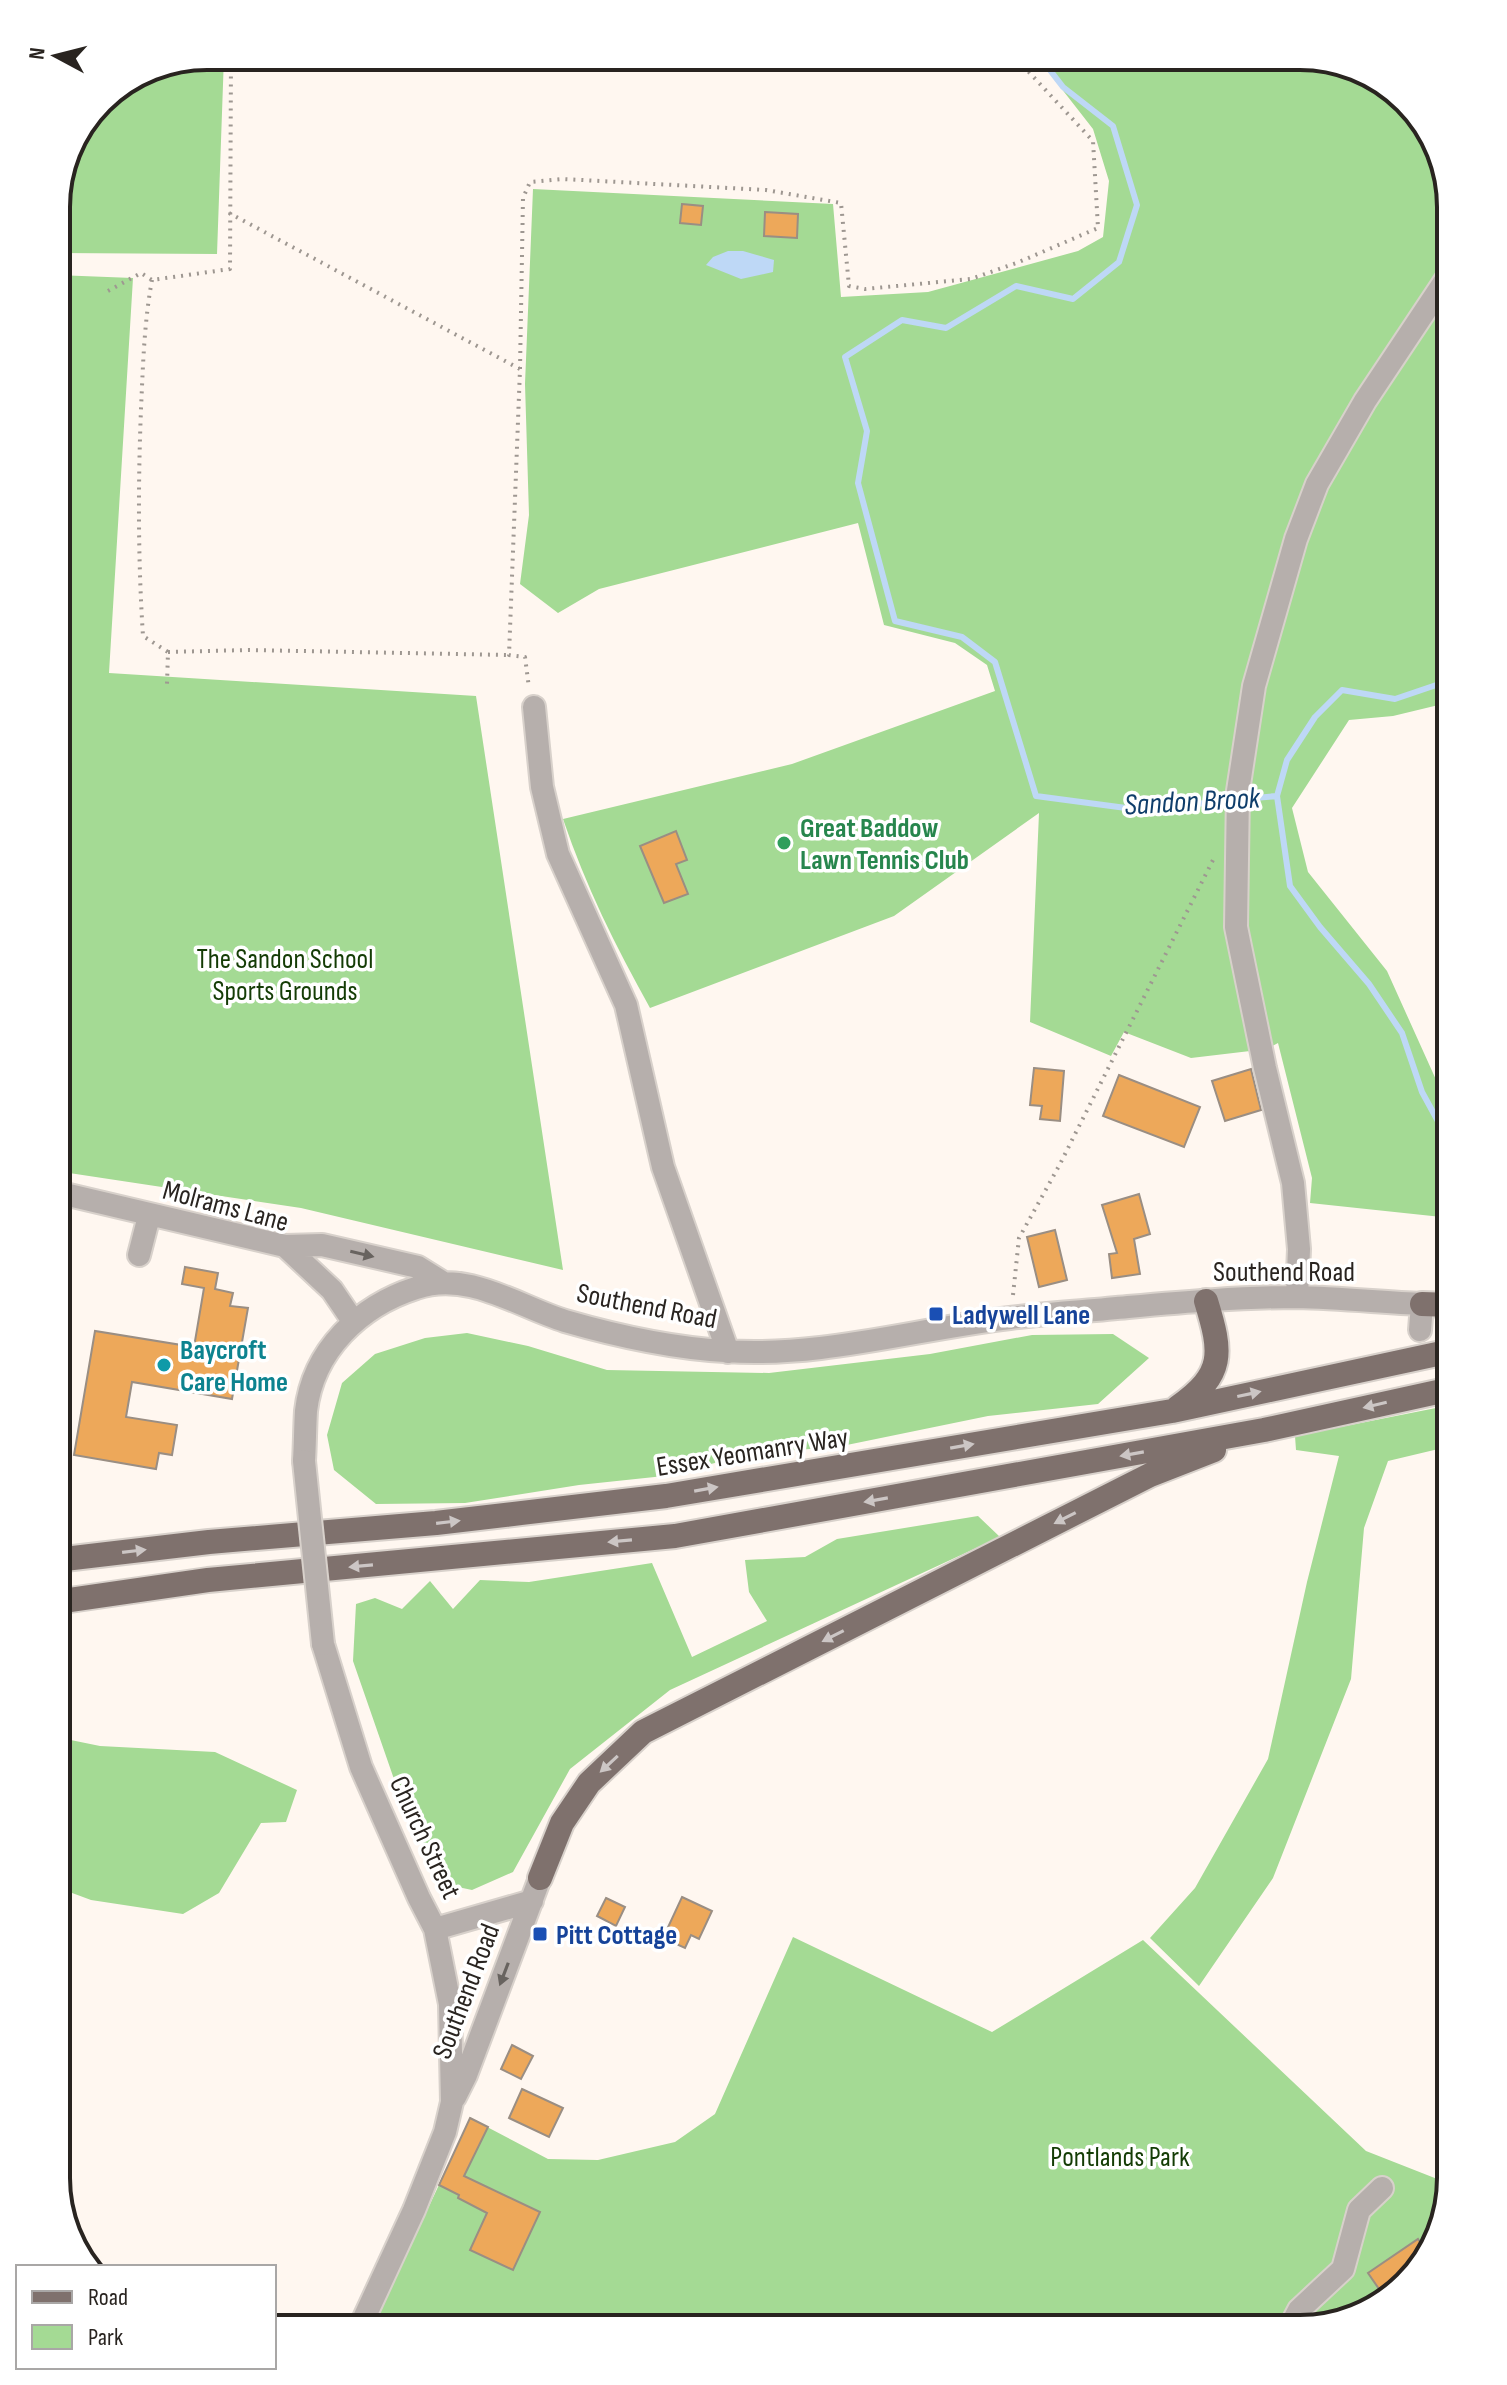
<svg xmlns="http://www.w3.org/2000/svg" width="1507" height="2385" font-family="'Sofia Sans Condensed',sans-serif">
<style>
.green{fill:#a4da94}
.water{fill:#bed8f6}
.lines{fill:none;stroke-linecap:round;stroke-linejoin:round}
.stream{stroke:#bed8f6;stroke-width:6}
.building{fill:#eda85a;stroke:#9a8e83;stroke-width:2}
.minor-casing{stroke:#d8d1cb;stroke-width:26}
.major-casing{stroke:#d8d1cb;stroke-width:28}
.path{stroke:#9e9791;stroke-width:4;stroke-dasharray:2 6;stroke-linecap:butt}
.minor{stroke:#b6afac;stroke-width:22}
.major{stroke:#7f716d;stroke-width:24}
.minor-bridge-casing{stroke:#d8d1cb;stroke-width:26;stroke-linecap:butt}
.minor-bridge{stroke:#b6afac;stroke-width:22}
.oneway{fill:#68635f}
.oneway2{fill:#ccc6c5}
.leisure-dot{fill:#2e9e5b;stroke:#fff;stroke-width:3}
.transit-dot{fill:#1a4fb4;stroke:#fff;stroke-width:3}
.culture-dot{fill:#0f9aa8;stroke:#fff;stroke-width:3}
.labels{text-anchor:middle;stroke-width:7;stroke-linejoin:round;paint-order:stroke}
.leisure-label{font-size:28px;font-weight:bold;fill:#27864d;stroke:#fff;text-anchor:start}
.park-label{font-size:28px;fill:#143c05;stroke:#fff}
.street-label{font-size:28px;fill:#292420;stroke:#fff}
.transit-label{font-size:28px;font-weight:bold;fill:#164399;stroke:#fff;text-anchor:start}
.culture-label{font-size:28px;font-weight:bold;fill:#0d838f;stroke:#fff;text-anchor:start}
.water-label{font-size:30px;font-style:italic;fill:#0f3e6b;stroke:#fff}
.rim{fill:none;stroke:#292420;stroke-width:4}
</style>
<rect width="100%" height="100%" fill="#fff7f0"/>
<path class="green" d="M207,56H224L217,254L56,253V197L100,100L149,67Z
M1036,56H1311L1384,82L1435,140L1451,207V702L1393,716L1349,720L1292,808L1308,872L1387,971L1451,1113V1218L1310,1203L1312,1178L1278,1043L1267,1049L1191,1058L1124,1032L1111,1056L1030,1022L1039,813L894,916L650,1008C615,945 586,887 563,819L792,764L995,691L987,665L955,643L884,625L858,523L599,589L558,613L520,584L529,515L525,384L533,189L833,204L841,297L928,292L1078,251L1103,237L1109,181L1093,129Z
M56,275L133,278L109,673L476,696L563,1270L301,1208L56,1171Z
M467,1333L528,1346L607,1370L769,1373L930,1354L1032,1335L1113,1334L1149,1358L1098,1404L988,1416L837,1447L754,1453L664,1476L579,1485L465,1503L376,1504L334,1470L327,1435L342,1383L375,1354L425,1338Z
M1451,1405V1446L1388,1461L1364,1528L1351,1679L1273,1878L1199,1986L1150,1938L1195,1888L1268,1759L1307,1582L1339,1456L1296,1450L1295,1436Z
M978,1516L1000,1537L670,1690L570,1769L513,1872L472,1890L444,1884L403,1805L353,1661L356,1604L375,1598L402,1609L430,1581L453,1609L480,1580L529,1582L652,1563L692,1657L767,1621L749,1592L745,1560L805,1557L837,1539Z
M56,1737L100,1746L215,1752L297,1790L286,1822L261,1823L219,1893L183,1914L91,1900L56,1887V1851L69,1838L56,1809Z
M793,1937L992,2032L1143,1940L1366,2151L1450,2184L1431,2254L1367,2313L1300,2329H372L470,2118L548,2159L598,2160L675,2142L715,2114Z"/>
<path class="water" d="M728,251H743L774,260L773,272L741,279L706,265L713,257Z"/>
<g class="lines">
<path class="stream" d="M1039,56L1063,87L1113,126L1137,205L1119,262L1073,299L1016,286L946,328L902,320L845,357L867,431L858,483L895,621L962,637L995,662L1036,796L1141,810L1233,800
M1277,796L1290,886L1320,927L1369,984L1402,1033L1422,1092L1451,1145
M1244,799L1277,796L1287,760L1315,717L1342,690L1395,699L1451,680"/>
</g>
<path class="building" d="M682,204L703,206L701,225L680,223Z
M765,212L798,214L797,238L764,236Z
M676,831L687,860L676,864L688,894L664,903L640,846Z
M1034,1068L1064,1071L1060,1121L1040,1119L1042,1106L1030,1105Z
M1251,1069L1261,1110L1225,1121L1212,1081Z
M1119,1075L1200,1107L1184,1147L1103,1116Z
M1139,1194L1150,1234L1134,1239L1140,1274L1112,1278L1109,1254L1117,1253L1102,1205Z
M1055,1230L1067,1280L1039,1287L1027,1237Z
M185,1267L218,1273L215,1289L233,1293L230,1306L248,1308L232,1399L132,1382L126,1417L177,1425L172,1455L159,1453L156,1469L74,1455L95,1331L194,1347L204,1288L182,1284Z
M682,1897L712,1911L699,1939L691,1935L685,1948L663,1938Z
M606,1898L625,1907L616,1926L597,1916Z
M512,2045L533,2056L521,2079L501,2069Z
M522,2089L563,2108L549,2137L509,2118Z
M470,2118L488,2127L464,2176L540,2212L513,2270L470,2250L487,2213L458,2198L459,2195L439,2185Z
M1418,2239L1429,2255L1417,2267L1415,2265L1379,2289L1368,2273Z"/>
<g class="lines">
<defs>
<path id="minor" d="M534,707L542,787L558,854L626,1005L663,1167L728,1352
M56,1192L285,1246L332,1290L353,1321
M285,1246L322,1245L418,1267L442,1282
M139,1255L149,1216
M1297,1297L1299,1249L1293,1183L1265,1068L1236,927L1238,791L1254,686L1296,539L1317,484L1365,401L1451,272
M304,1461C305,1445 305,1428 306,1411C313,1350 360,1306 416,1288C468,1270 517,1306 565,1321C617,1336 671,1348 725,1351C821,1358 915,1329 1010,1318C1049,1313 1089,1311 1128,1307C1184,1302 1241,1297 1297,1297C1339,1298 1380,1302 1422,1304L1420,1330
M323,1644L361,1767L419,1898L435,1929L450,2004L452,2102L445,2132L414,2210L359,2329
M435,1929L532,1901
M455,2097L466,2075L540,1878
M1289,2329L1299,2310L1343,2269L1359,2210L1382,2188"/>
<path id="major" d="M1422,1304L1451,1305
M1178,1407C1225,1374 1222,1353 1206,1301
M56,1560L209,1542L436,1523L666,1496L1172,1411L1451,1351
M56,1602L208,1580L675,1536L1264,1430L1451,1389
M540,1878L562,1823L589,1783L643,1732L1150,1475L1214,1450"/>
</defs>
<use href="#minor" class="minor-casing"/>
<use href="#major" class="major-casing"/>
<path class="path" d="M229,213L520,369L509,655L525,657L529,688
M152,280C144,323 143,366 141,409C138,485 138,560 143,636L168,652L167,684
M108,291L141,273L152,280L230,269L231,56
M520,369L523,198L530,182L563,179L766,190L841,203L849,286L865,289L971,279L1019,262L1098,228L1093,141L1014,56
M168,652L249,650L509,655
M1013,1295L1019,1238L1060,1164L1215,856"/>
<use href="#minor" class="minor"/>
<use href="#major" class="major"/>
<defs>
<path id="minor-bridge" d="M304,1461L323,1644"/>
</defs>
<use href="#minor-bridge" class="minor-bridge-casing"/>
<use href="#minor-bridge" class="minor-bridge"/>
</g>
<defs><path id="oneway-solid" d="M-6-.8H1V-3.2L6.5 0L1 3.2V.8H-6Z" transform="scale(2)"/></defs>
<g class="oneway">
<use href="#oneway-solid" transform="translate(362 1254) rotate(13)"/>
<use href="#oneway-solid" transform="translate(504 1974) rotate(111)"/>
</g>
<g class="oneway2">
<use href="#oneway-solid" transform="translate(1249 1394) rotate(-12)"/>
<use href="#oneway-solid" transform="translate(1375 1405) rotate(167)"/>
<use href="#oneway-solid" transform="translate(962 1446) rotate(-10)"/>
<use href="#oneway-solid" transform="translate(1132 1454) rotate(170)"/>
<use href="#oneway-solid" transform="translate(706 1489) rotate(-10)"/>
<use href="#oneway-solid" transform="translate(876 1500) rotate(170)"/>
<use href="#oneway-solid" transform="translate(1065 1518) rotate(153)"/>
<use href="#oneway-solid" transform="translate(448 1522) rotate(-7)"/>
<use href="#oneway-solid" transform="translate(620 1541) rotate(175)"/>
<use href="#oneway-solid" transform="translate(134 1551) rotate(-7)"/>
<use href="#oneway-solid" transform="translate(361 1566) rotate(175)"/>
<use href="#oneway-solid" transform="translate(833 1636) rotate(153)"/>
<use href="#oneway-solid" transform="translate(609 1764) rotate(137)"/>
</g>
<circle class="leisure-dot" cx="784" cy="843" r="8"/>
<g class="transit-dot">
<rect x="928" y="1306" width="16" height="16" rx="4"/>
<rect x="532" y="1926" width="16" height="16" rx="4"/>
</g>
<circle class="culture-dot" cx="164" cy="1365" r="8"/>
<g class="labels">
<g class="leisure-label">
<text x="800" y="837">Great Baddow<tspan x="800" dy="32">Lawn Tennis Club</tspan></text>
</g>
<g class="park-label">
<text x="285" y="968">The Sandon School<tspan x="285" dy="32">Sports Grounds</tspan></text>
<text x="1120" y="2166">Pontlands Park</text>
</g>
<g class="street-label">
<text transform="translate(226 1205) rotate(15)" y="10">Molrams Lane</text>
<text x="1284" y="1281">Southend Road</text>
<text transform="translate(647 1305) rotate(11)" y="10">Southend Road</text>
<text transform="translate(752 1451) rotate(-9)" y="10">Essex Yeomanry Way</text>
<text transform="translate(426 1837) rotate(65)" y="10">Church Street</text>
<text transform="translate(465 1991) rotate(-69)" y="10">Southend Road</text>
</g>
<g class="transit-label">
<text x="952" y="1324">Ladywell Lane</text>
<text x="556" y="1944">Pitt Cottage</text>
</g>
<g class="culture-label">
<text x="180" y="1359">Baycroft<tspan x="180" dy="32">Care Home</tspan></text>
</g>
<g class="water-label">
<text transform="translate(1192 801) rotate(-3)" y="10">Sandon Brook</text>
</g>
</g>
<path d="M0 0H1507V2385H0ZM207 70H1300A137 137 0 0 1 1437 207V2178A137 137 0 0 1 1300 2315H207A137 137 0 0 1 70 2178V207A137 137 0 0 1 207 70Z" fill="#fff" fill-rule="evenodd"/>
<path class="rim" d="M207 70H1300A137 137 0 0 1 1437 207V2178A137 137 0 0 1 1300 2315H207A137 137 0 0 1 70 2178V207A137 137 0 0 1 207 70Z"/>
<rect x="16" y="2265" width="260" height="104" fill="#ffffff" stroke="#a9a7a6" stroke-width="2"/>
<rect x="32" y="2291" width="40" height="12" fill="#7f716d" stroke="#a9a7a6" stroke-width="2"/>
<text x="88" y="2305" font-size="24" fill="#292420">Road</text>
<rect x="32" y="2325" width="40" height="24" fill="#a4da94" stroke="#a9a7a6" stroke-width="2"/>
<text x="88" y="2345" font-size="24" fill="#292420">Park</text>
<g transform="translate(56 56) rotate(277)" stroke="#ffffff" stroke-width="6" paint-order="stroke">
<path d="M0-6L14 30L0 20L-14 30Z" fill="#292420"/>
<text y="-12" font-size="22" font-weight="bold" text-anchor="middle" fill="#292420">N</text>
</g>
</svg>
